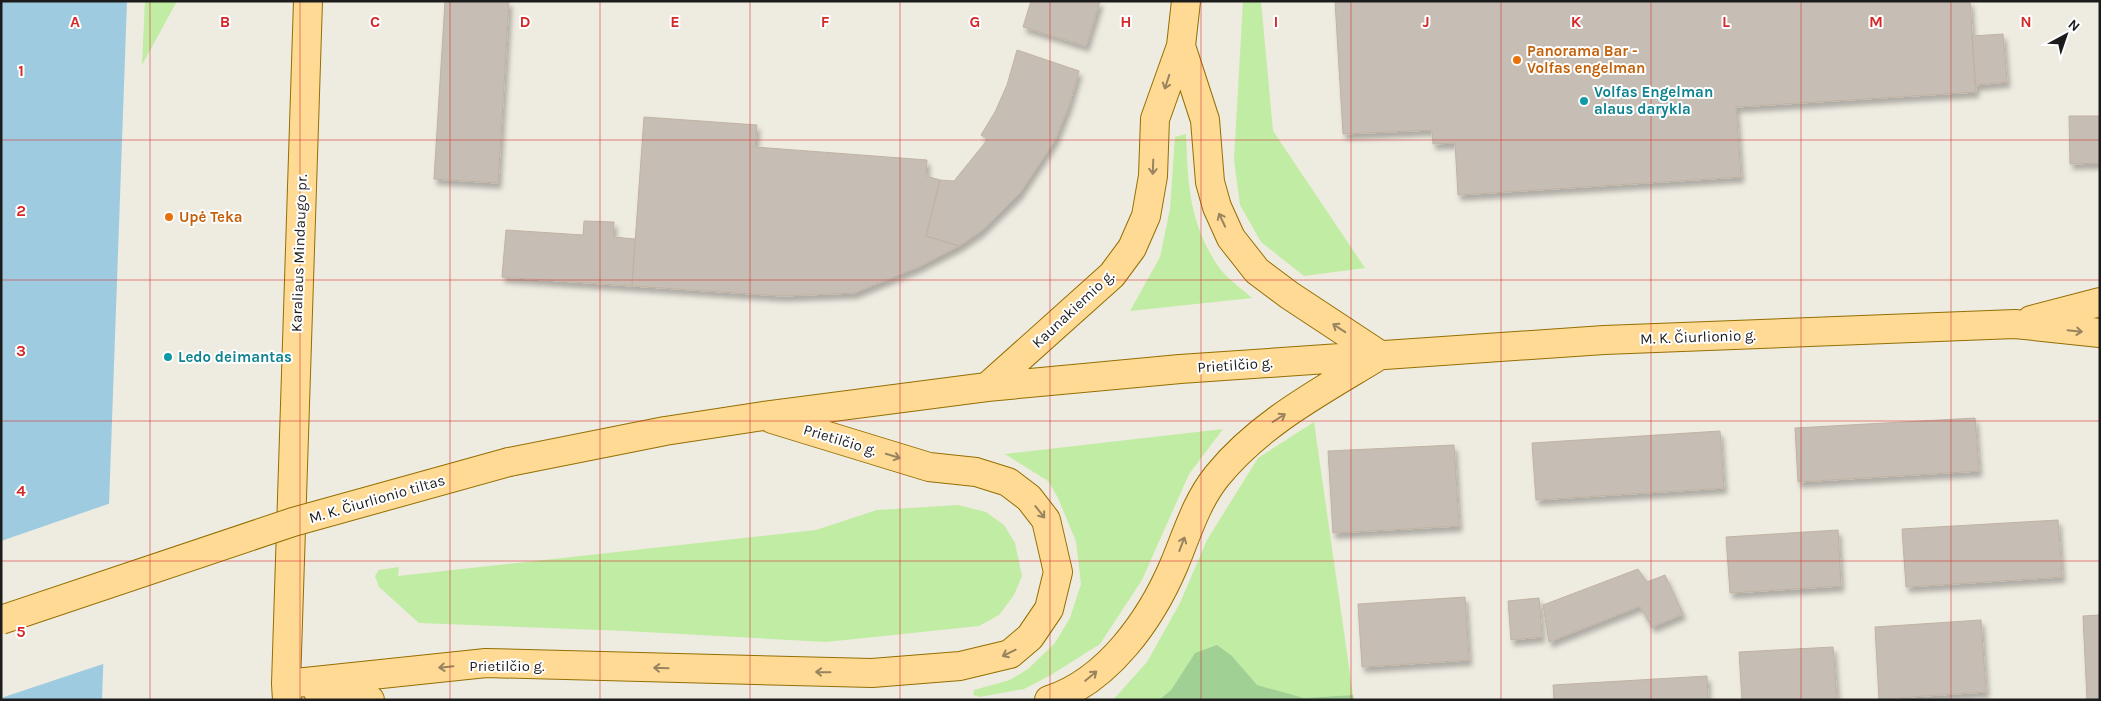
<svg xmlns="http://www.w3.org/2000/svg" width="2101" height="701" font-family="Karla,sans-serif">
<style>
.grass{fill:#c1eca3}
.forest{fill:#a0d093}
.water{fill:#9ecbdf}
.pier{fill:#eeebe1}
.building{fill:#c6beb4;stroke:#c1b2a3;filter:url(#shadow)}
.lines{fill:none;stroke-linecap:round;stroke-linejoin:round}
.major-casing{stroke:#946f00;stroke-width:30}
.major{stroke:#ffda95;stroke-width:28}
.major-bridge-casing{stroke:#946f00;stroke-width:30;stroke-linecap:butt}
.major-bridge{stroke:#ffda95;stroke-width:28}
.oneway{stroke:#99845f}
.grid{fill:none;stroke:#d62828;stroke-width:1;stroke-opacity:0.55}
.food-dot{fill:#e8710a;stroke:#fff;stroke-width:2}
.culture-dot{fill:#0f9aa8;stroke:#fff;stroke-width:2}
.labels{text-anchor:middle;stroke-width:4;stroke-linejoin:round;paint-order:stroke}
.food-label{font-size:15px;font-weight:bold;fill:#c56008;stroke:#fff;text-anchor:start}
.culture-label{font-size:15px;font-weight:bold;fill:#0d838f;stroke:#fff;text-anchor:start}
.street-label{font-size:15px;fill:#1c1c1c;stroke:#fff}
.grid-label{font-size:16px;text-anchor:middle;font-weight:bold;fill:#d62828;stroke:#fff;stroke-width:4;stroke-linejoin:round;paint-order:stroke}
</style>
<defs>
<filter id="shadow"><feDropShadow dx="3" dy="5.5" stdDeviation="2.5" flood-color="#0004"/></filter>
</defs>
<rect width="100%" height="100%" fill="#eeebe1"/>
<path class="grass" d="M145,1H177L142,65Z
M1243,1H1261L1273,131L1365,268L1304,276L1261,242L1240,205L1234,160Z
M1186,134C1188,185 1189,222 1218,266C1226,278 1241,288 1252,298L1130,311L1160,257L1170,209L1175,137Z
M1314,422L1353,695L1304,698L1256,685L1232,656L1195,653L1171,690L1159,700H1113L1147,662L1180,603L1207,540L1258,458Z
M1223,429L1189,474L1142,580L1100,644L1051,675L1024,689L980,697L973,695L974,690L1010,680L1028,669L1055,643L1070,618L1081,584L1076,541L1057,496L1048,481L1005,454Z
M958,505L986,512L1004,525L1015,543L1022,576L1014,595L999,615L979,626L826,642L626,631L419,623L379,587L375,576L379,570L399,567L398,576L816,530L877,510Z"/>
<path class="forest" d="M1217,645L1232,656L1257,685L1304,698L1353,695L1354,700H1159L1171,690L1195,653Z"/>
<path class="water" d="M1,1H127L102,700H1Z"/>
<path class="pier" d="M111,503L106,663L1,698V541Z"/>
<path class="building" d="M445,1H509L498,183L434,179Z
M1031,1H1100L1086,46L1023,27Z
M1335,1H1970L1976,92L1736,107L1741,177L1458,195L1455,143L1433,144L1432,130L1343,134Z
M2003,34L2007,82L1975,85L1972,36Z
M1017,50L1079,71L1069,105L1055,140L1019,194L981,231L959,246L926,236L940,180L954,181L988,139L981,135L995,112L1007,85Z
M2069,116H2100V163L2070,164Z
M644,117L757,125L755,147L927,160L926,176L940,180L926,236L959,246L918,267L854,293L782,296L632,286Z
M584,221L614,222L613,237L635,239L632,286L502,277L506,230L583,235Z
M1975,418L1979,471L1798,482L1795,428Z
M1720,431L1724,488L1536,500L1532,443Z
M1454,445L1459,526L1333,533L1328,451Z
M2058,520L2062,577L1906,587L1902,529Z
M1838,530L1841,586L1730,593L1726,537Z
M1638,569L1647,582L1665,575L1683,614L1652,627L1640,606L1549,642L1543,605Z
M1465,597L1469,660L1362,667L1358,604Z
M1539,598L1542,637L1511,640L1508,601Z
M2100,615V700H2087L2083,616Z
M1981,620L1986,692L1879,699L1875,627Z
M1833,647L1837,700H1742L1739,652Z
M1707,676L1708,700H1554L1553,685Z"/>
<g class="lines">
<defs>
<path id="major" d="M1181,46L1205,120L1210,182L1217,207L1231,238L1257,271L1289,295L1380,355
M2031,320L2100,302
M987,387L1112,275L1132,248L1146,216L1153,176L1155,119L1181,46L1186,1
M509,462L665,431L763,416L987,387L1180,369L1604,340L2015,324L2100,333
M286,684L486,663L872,673L960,666L1010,654L1030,637L1049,609L1058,572L1046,520L1029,498L1008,482L976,472L929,467L772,419
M317,690L370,700
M287,700L286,684L308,1
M1049,700C1108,681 1151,619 1174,565C1187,534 1196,502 1217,476C1260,423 1320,392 1377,357"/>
</defs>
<use href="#major" class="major-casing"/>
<use href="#major" class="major"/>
<defs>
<path id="major-bridge" d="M1,620L293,522L509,462"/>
</defs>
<use href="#major-bridge" class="major-bridge-casing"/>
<use href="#major-bridge" class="major-bridge"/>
</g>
<defs><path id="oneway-shaft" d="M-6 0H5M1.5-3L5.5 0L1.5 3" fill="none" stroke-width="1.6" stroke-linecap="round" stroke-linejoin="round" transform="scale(1.25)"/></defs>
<g class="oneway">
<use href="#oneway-shaft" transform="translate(1167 82) rotate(108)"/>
<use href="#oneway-shaft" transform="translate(1153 167) rotate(92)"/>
<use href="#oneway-shaft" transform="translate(1222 220) rotate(-115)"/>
<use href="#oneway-shaft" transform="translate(1339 328) rotate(-147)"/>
<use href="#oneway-shaft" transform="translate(2075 331) rotate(6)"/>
<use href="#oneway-shaft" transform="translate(1279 418) rotate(-32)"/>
<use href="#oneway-shaft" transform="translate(893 456) rotate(17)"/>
<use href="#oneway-shaft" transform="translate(1040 512) rotate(52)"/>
<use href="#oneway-shaft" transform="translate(1182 544) rotate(-69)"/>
<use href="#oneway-shaft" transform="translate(1009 653) rotate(154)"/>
<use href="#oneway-shaft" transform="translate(446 667) rotate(174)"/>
<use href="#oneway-shaft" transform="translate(661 668) rotate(-178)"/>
<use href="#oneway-shaft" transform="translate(823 672) rotate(-179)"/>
<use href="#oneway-shaft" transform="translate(1091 676) rotate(-40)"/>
</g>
<path class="grid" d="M150,1V700M300,1V700M450,1V700M600,1V700M750,1V700M900,1V700M1050,1V700M1201,1V700M1351,1V700M1501,1V700M1651,1V700M1801,1V700M1951,1V700M1,140H2100M1,280H2100M1,421H2100M1,561H2100"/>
<g class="food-dot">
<circle cx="1517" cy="60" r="5"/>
<circle cx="169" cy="217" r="5"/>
</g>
<g class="culture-dot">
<circle cx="1584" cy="101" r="5"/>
<circle cx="168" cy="357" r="5"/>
</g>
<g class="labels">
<g class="food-label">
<text x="1527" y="56">Panorama Bar -<tspan x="1527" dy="17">Volfas engelman</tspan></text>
<text x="179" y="222">Upė Teka</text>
</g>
<g class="culture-label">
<text x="1594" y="97">Volfas Engelman<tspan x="1594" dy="17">alaus darykla</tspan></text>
<text x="178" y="362">Ledo deimantas</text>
</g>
<g class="street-label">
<text transform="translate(299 253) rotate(-88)" y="5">Karaliaus Mindaugo pr.</text>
<text transform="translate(1073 309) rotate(-43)" y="5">Kaunakiemio g.</text>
<text transform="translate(1698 337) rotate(-2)" y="5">M. K. Čiurlionio g.</text>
<text transform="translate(1235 365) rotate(-4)" y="5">Prietilčio g.</text>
<text transform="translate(840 440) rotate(17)" y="5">Prietilčio g.</text>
<text transform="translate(377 499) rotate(-16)" y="5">M. K. Čiurlionio tiltas</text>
<text x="507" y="671">Prietilčio g.</text>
</g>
</g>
<g class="grid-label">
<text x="75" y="27">A</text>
<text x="225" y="27">B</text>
<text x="375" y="27">C</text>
<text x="525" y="27">D</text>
<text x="675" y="27">E</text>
<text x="825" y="27">F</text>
<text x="975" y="27">G</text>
<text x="1126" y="27">H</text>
<text x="1276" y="27">I</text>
<text x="1426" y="27">J</text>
<text x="1576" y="27">K</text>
<text x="1726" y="27">L</text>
<text x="1876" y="27">M</text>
<text x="2026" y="27">N</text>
<text x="21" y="76">1</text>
<text x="21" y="216">2</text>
<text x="21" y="356">3</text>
<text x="21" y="496">4</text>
<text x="21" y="637">5</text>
</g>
<rect width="2101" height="701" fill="none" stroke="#1c1c1c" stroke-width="5"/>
<g transform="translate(2066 35) rotate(40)" stroke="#ffffff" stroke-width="4" paint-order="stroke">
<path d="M0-4L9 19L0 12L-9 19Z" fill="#1c1c1c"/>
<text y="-8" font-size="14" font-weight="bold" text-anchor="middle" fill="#1c1c1c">N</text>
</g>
</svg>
